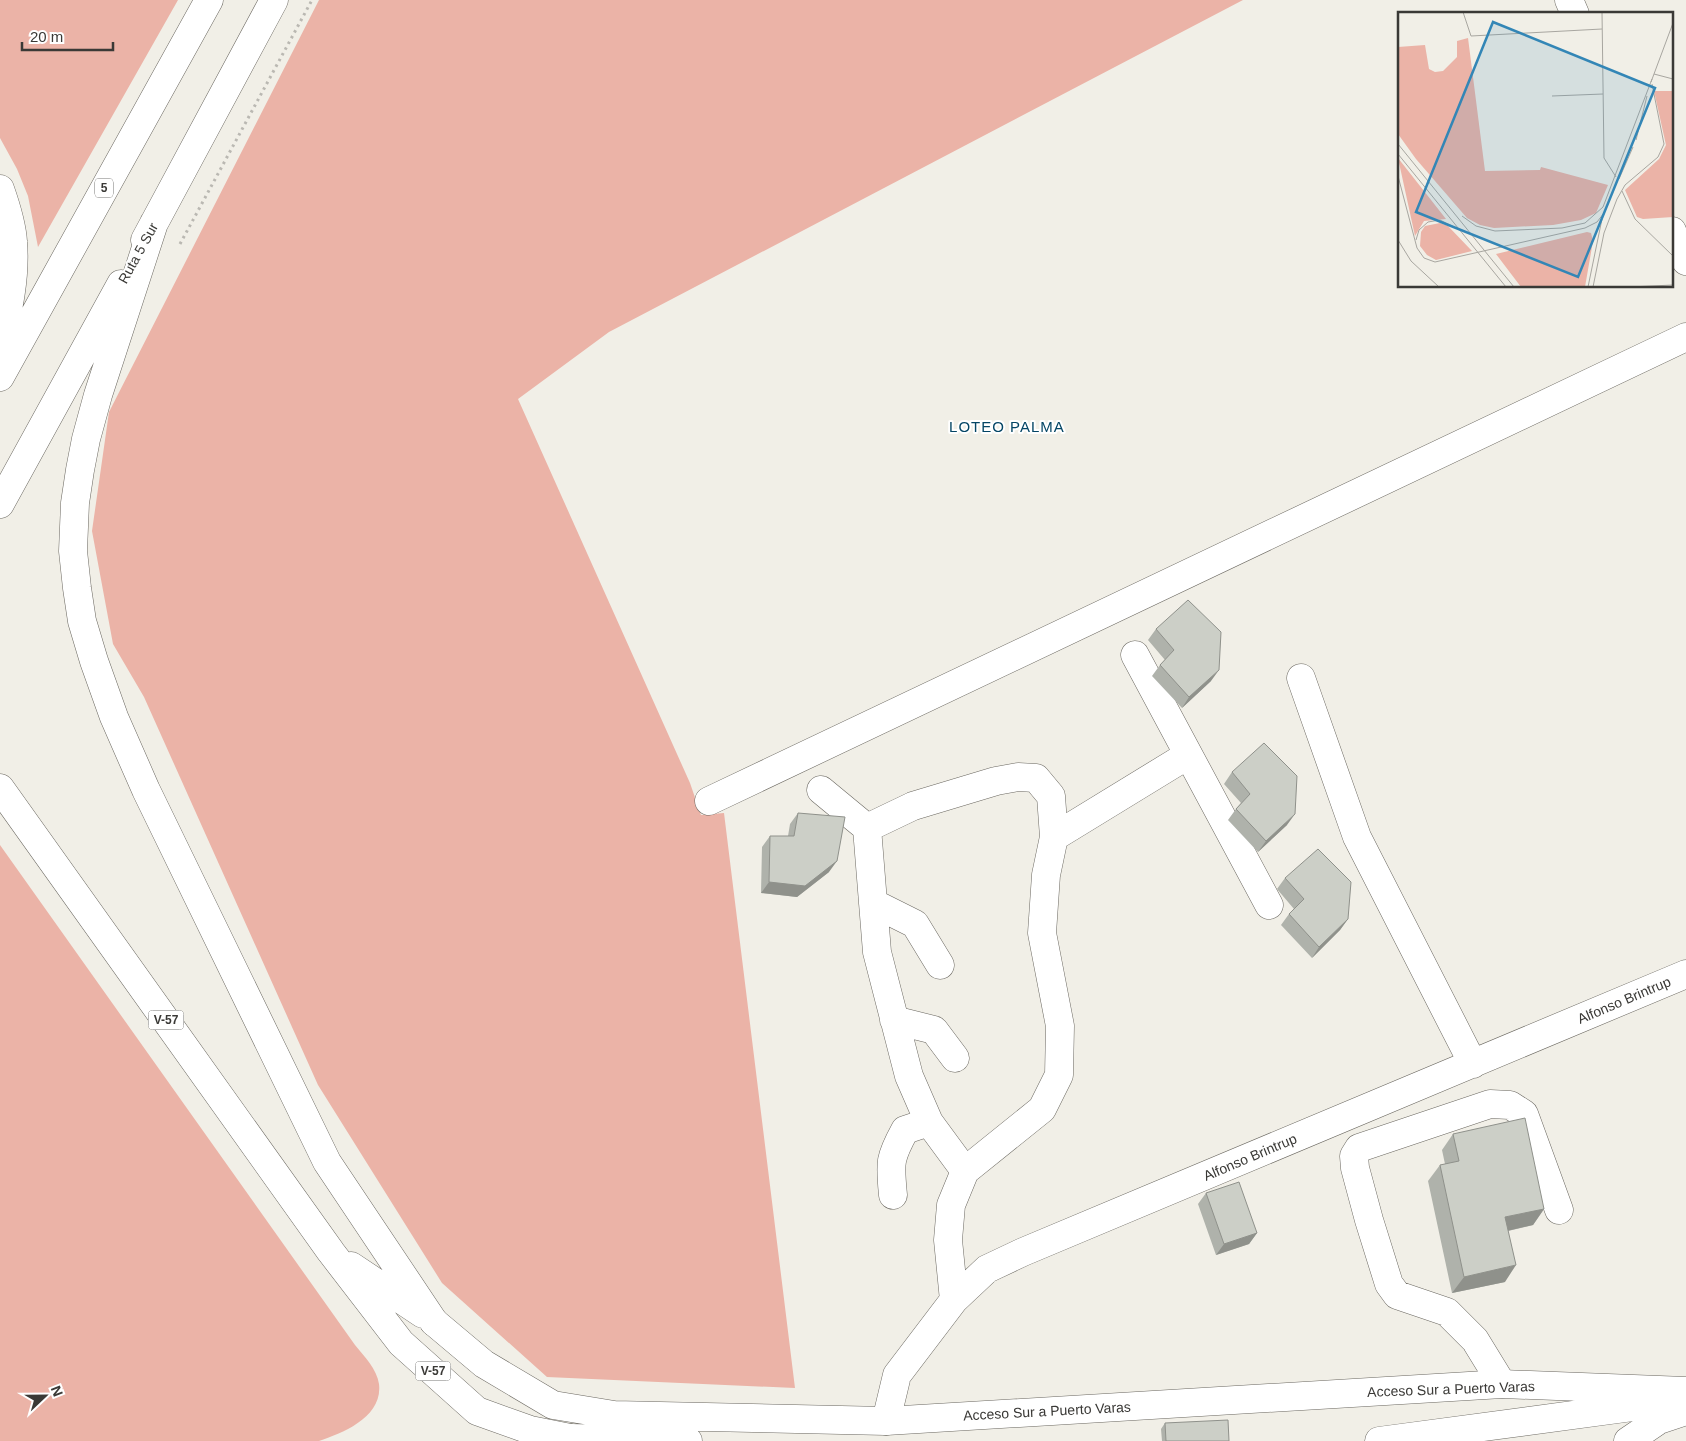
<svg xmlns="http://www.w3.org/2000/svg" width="1686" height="1441" font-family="Arial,sans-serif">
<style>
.green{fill:#ebb3a7}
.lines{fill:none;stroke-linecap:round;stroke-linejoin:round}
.minor-casing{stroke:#6b6861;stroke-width:29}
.major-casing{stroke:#6b6861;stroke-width:29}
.highway-casing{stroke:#6b6861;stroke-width:29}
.path{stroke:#bab8b2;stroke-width:3;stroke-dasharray:2.5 4;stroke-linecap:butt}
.minor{stroke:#fff;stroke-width:28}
.major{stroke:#fff;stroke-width:28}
.highway{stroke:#fff;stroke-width:28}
.wall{fill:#afb2ab}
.shaded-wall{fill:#8f918b}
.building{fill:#cccfc7;stroke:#8f918b}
.labels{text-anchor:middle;stroke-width:4;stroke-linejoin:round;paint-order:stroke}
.shield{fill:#fff;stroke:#757472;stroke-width:1}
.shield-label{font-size:12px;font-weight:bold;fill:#3a3936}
.street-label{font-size:14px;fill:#3a3936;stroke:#fff}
.neighbourhood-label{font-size:15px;letter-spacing:1px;fill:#044565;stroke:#fff}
.inset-road{fill:none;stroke:#a8a6a0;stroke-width:1}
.view{fill:#3386b6;fill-opacity:0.15;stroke:#3386b6;stroke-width:2.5}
.inset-edge{fill:none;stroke:#3a3936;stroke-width:2.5}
</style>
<rect width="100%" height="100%" fill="#f1efe7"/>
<path class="green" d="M0,0H178L38,247L28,196L17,169L0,138Z
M319,0H1243L609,332L518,399L690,783L701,815L724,813L795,1388L547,1377L442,1283L318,1085L144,697L113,644L92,531L109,412Z
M0,845L355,1345C364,1356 377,1369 379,1384C383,1417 343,1433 319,1441H0Z"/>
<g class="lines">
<defs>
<path id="minor" d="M1569,0L1575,14
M1672,231L1686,261
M1135,655L1269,905
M1301,678L1357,837L1473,1064
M821,790L867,828L877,952L909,1076L929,1122L965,1171L951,1205L948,1240L954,1300
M709,801L1686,337
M867,828L913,806L996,781L1018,777L1036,778L1051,796L1054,837L1046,875L1042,933L1060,1026L1059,1075L1042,1109L965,1171
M1054,837L1188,755
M873,903L915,924L940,965
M894,1020L934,1030L955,1058
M893,1195C890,1163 889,1159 905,1130L929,1122
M1502,1384L1475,1340L1447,1312L1397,1295L1389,1284L1369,1220L1355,1168L1354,1156L1359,1148L1490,1104L1510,1105L1524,1114L1559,1210
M886,1421L897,1375L954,1300L987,1269L1023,1252L1686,974
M1628,1441L1659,1420L1686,1411"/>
<path id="major" d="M434,1322L484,1364L553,1405L614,1415L886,1421L1502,1384L1686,1391
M570,1438L688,1441
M1379,1441L1662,1403"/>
<path id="highway" d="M0,189C6,206 12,224 13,242C16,276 8,312 0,346
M154,223L98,395L86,439L80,470L75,503L73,551L77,588L82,621L94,661L114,717L146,790L327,1162L434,1322
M145,240L274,0
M0,377L209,0
M0,504L121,284
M0,788L331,1252L401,1343L477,1411L530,1430L570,1438
M351,1266L423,1314"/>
</defs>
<use href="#minor" class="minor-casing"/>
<use href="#major" class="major-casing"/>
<use href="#highway" class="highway-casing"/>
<path class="path" d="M180,244L312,0"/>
<use href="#minor" class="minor"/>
<use href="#major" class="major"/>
<use href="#highway" class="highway"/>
</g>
<path class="wall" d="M1156,629L1211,681L1182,708L1152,676L1160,665L1165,660L1148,640Z
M1232,772L1287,825L1258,852L1228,820L1236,809L1241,803L1224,784Z
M798,813L829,872L797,897L761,893L762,847L770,836H788L790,824Z
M1285,878L1348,919L1340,930L1312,958L1281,925L1289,914L1294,909L1277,889Z
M1453,1134L1544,1209L1533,1225L1508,1231L1505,1282L1452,1293L1428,1181L1440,1165L1445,1164L1442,1150Z
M1206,1193L1257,1233L1249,1244L1216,1255L1198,1204Z
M1165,1423L1229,1441H1162L1161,1429Z"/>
<path class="shaded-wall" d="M1219,670L1211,681L1182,708L1189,697Z
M1295,814L1287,825L1258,852L1266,841Z
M837,861L829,872L797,897L761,893L769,882Z
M1348,919L1340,930L1312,958L1319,947Z
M1544,1209L1533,1225L1494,1234L1505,1217Z
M1257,1233L1249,1244L1216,1255L1224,1244Z
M1516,1265L1505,1282L1452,1293L1464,1277Z"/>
<path class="building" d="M1188,600L1221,632L1219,670L1189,697L1160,665L1174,650L1156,629Z
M1264,743L1297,776L1295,814L1266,841L1236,809L1250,794L1232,772Z
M798,813L845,817L837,861L805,886L769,882L770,836H794Z
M1318,849L1351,882L1348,919L1319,947L1289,914L1304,899L1285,878Z
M1525,1118L1544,1209L1505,1217L1516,1265L1464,1277L1440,1165L1459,1161L1453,1134Z
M1239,1182L1257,1233L1224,1244L1206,1193Z
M1228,1420L1229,1441H1166L1165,1423Z"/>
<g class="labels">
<g class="shield">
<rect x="95" y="178.5" width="18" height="19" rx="4"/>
<rect x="148.5" y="1010.5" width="35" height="19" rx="4"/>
<rect x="415.5" y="1361.5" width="35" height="19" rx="4"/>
</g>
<g class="shield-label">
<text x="104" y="192">5</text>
<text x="166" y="1024">V-57</text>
<text x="433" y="1375">V-57</text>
</g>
<g class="street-label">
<text transform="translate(138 253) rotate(-61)" y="5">Ruta 5 Sur</text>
<text transform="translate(1624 1000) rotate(-23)" y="5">Alfonso Brintrup</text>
<text transform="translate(1250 1157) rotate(-23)" y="5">Alfonso Brintrup</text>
<text transform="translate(1451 1389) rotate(-2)" y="5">Acceso Sur a Puerto Varas</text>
<text transform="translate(1047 1411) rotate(-3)" y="5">Acceso Sur a Puerto Varas</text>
</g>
<g class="neighbourhood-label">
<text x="1007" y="432">LOTEO PALMA</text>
</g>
</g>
<g transform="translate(1398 12)">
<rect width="275" height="275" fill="#f1efe7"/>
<path d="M70,26L87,159L142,158L143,155L210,173L198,201L183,208L155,213L96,216L82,213L69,206L18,147L0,122V35L27,33L31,57L37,60L45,59L59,45V29ZM256,79H275V205L245,207L239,205L227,178L261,147L268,133ZM0,146L48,207L26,209L17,224ZM42,211L50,214L74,239L38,248L29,243L22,234L23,220L27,214ZM189,220L193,221L195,229L187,275H123L98,242Z" fill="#ebb3a7"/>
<path class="inset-road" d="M65,0L73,24L204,17M204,0L206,146L218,165M256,62L275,67M253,70L275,11M154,84L205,82M238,128L249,84M0,132L116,275M0,142L108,275M0,164L19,236L26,246L37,250L187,216L199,210L206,201M221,167L235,135M224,179L237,207L275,244M64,204L78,214L97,219L164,216L187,211M187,211L205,195L254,67M0,228L13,249L41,275M18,228L21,218L30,210L42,208L56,215M190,275L204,207M195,275L206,221L219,187L227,173L260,145L266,132L254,72M232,275L275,273"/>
<path class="view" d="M95,10L257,76L180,265L18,200Z"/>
<rect width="275" height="275" class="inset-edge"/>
</g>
<g transform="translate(45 1396) rotate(68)" stroke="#ffffff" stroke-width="4" paint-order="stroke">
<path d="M0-4L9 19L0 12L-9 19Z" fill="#3a3936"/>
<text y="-8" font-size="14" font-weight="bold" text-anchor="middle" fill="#3a3936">N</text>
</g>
<path d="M22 42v8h91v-8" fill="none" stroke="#3a3936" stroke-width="2.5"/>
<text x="30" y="42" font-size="15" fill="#3a3936" stroke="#ffffff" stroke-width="4" paint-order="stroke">20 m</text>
</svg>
